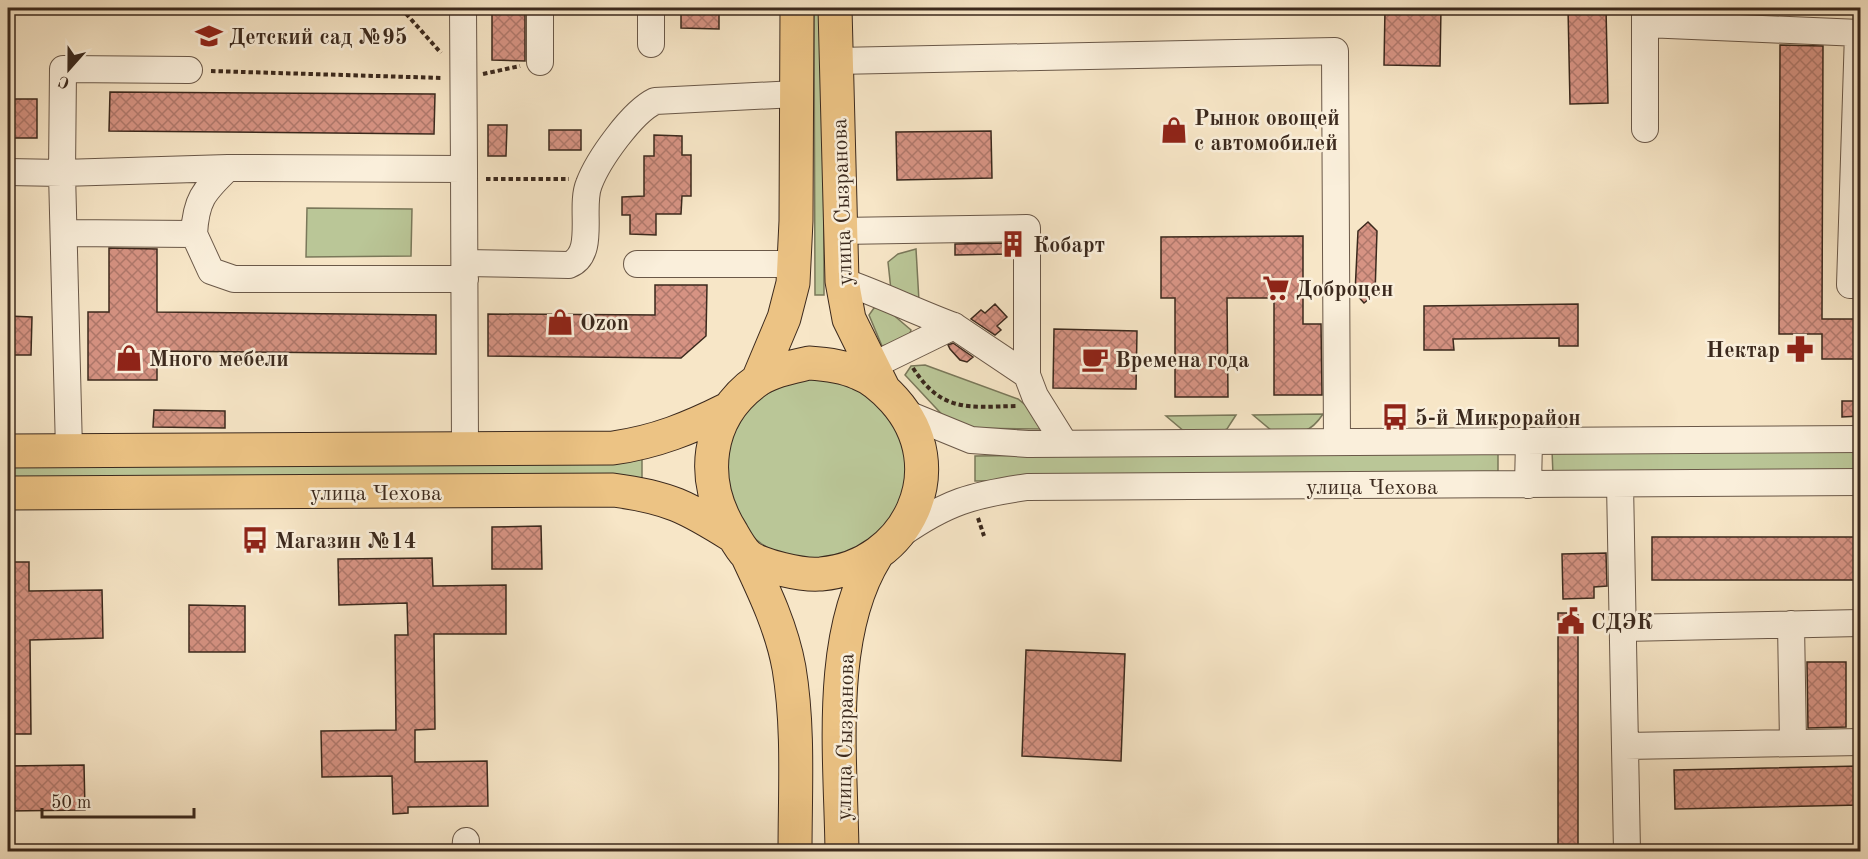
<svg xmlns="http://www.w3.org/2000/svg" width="1868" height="859" font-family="'Old Standard TT',serif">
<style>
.green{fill:#bac697;stroke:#7a785a;stroke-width:1.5}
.building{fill:url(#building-cross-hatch);stroke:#3b291d;stroke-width:1.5}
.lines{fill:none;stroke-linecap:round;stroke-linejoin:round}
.minor-casing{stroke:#6a5848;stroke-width:28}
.major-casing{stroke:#3b291d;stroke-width:35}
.path{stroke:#3b291d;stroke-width:4;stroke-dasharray:4.5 3;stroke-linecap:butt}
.minor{stroke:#faefdb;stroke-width:26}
.major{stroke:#ecc384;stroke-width:33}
.labels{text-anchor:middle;stroke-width:5;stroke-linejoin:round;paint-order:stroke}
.poi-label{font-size:22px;font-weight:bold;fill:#3b291d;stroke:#faefdb;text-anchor:start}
.street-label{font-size:22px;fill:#3b291d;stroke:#faefdb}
</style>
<defs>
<pattern id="building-cross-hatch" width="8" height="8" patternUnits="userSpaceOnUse" patternTransform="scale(1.5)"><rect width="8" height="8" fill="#d69383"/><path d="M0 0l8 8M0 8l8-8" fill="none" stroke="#af786b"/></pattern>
</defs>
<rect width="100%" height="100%" fill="#f7e6c7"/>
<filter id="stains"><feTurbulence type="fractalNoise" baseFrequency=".00333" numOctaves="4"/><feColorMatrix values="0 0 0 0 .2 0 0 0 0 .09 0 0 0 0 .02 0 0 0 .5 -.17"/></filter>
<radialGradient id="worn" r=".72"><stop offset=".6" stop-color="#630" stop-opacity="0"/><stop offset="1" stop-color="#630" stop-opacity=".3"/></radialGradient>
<path class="green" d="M814,8H823L824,295H815Z
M307,208L412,209L411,256L306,257Z
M916,249L919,301L891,290L888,262L898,254Z
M884,307L911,330L908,339L882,346L869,315L874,308Z
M925,365L1018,399L1034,412L1043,429L965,428L950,423L905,375L911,366Z
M723 469a92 92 0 1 1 184 0a92 92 0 1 1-184 0Z
M1323,414C1308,437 1297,432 1272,431L1253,415Z
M1236,415L1227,429L1218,433L1185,432L1166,416Z
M1860,449V474L1553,475L1552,450Z
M1498,451V476L975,481V456Z
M642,456V480L8,483V460Z"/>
<path class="building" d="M492,8H525V61L492,60Z
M681,8H719V29L681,28Z
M1385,8H1441L1440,66L1384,65Z
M1568,8H1606L1608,103L1570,104Z
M1780,45L1823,46L1822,319H1860V359H1822V334H1779Z
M110,92L435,94L434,134L109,131Z
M8,99H37V138H8Z
M488,125H507L506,156H488Z
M549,130H581V150H549Z
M991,131L992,178L897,180L896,132Z
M654,135L682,136V155H691V196H682L681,214H656V235L630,234V215H622V197L644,196V156H654Z
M1368,222L1377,231L1375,294L1364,303L1355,293L1358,231Z
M1303,236V324H1321L1322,395H1274V298H1227L1228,397H1175V298H1161V237Z
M1012,243V254L955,255V244Z
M109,248L157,249V312L436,315V354L157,351V380H88V312H109Z
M655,285H707L706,336L681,358L488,356V314L655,315Z
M995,304L1007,317L997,326L1001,330L995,335L971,319L981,310L985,313Z
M1578,304V346H1559V338L1453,339L1454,350H1424V306Z
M8,316L32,317L31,355H8Z
M1054,329L1137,331L1136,389L1053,388Z
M953,343L973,357L967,362L960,360L950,349L948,345Z
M1842,401H1860V416L1842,417Z
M154,410L225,411V428L153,427Z
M541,526L542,569H492V527Z
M1652,537H1860V580H1652Z
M1606,553L1607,586L1594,587V598L1563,599L1562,554Z
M432,558L433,586L506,585V634H434L435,729L415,730V762L487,761L488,806L408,807V813L393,814L392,776L322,777L321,731L396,730L395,635H408L407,603L339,605L338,559Z
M8,562H29V591L102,590L103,638L30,640L31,734H8Z
M189,605L245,606V652H189Z
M1558,613H1578V852H1558Z
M1026,650L1125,654L1121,761L1022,756Z
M1807,662H1846V727L1808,728Z
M84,765L85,810L8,811V766Z
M1860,766V805L1675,809L1674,770Z"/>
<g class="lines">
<defs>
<path id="minor" d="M651,8V44
M1645,9V129
M1645,24L1860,33
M1858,33L1850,285H1860
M836,61L1335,51L1337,442
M540,62V8
M189,70L63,69L62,173L228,168
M464,169L465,448
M8,172L62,173L69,450
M839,231L1027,228V375L1035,396L1065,444
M64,233L194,234L211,271L234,279H465
M194,234C196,200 203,192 228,168L464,169L463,8
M465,263L569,265C597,254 579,208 589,184C598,160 632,112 655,101L796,94
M637,264H794
M842,281C880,294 916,312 954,326
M872,366L954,326L1027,375
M905,413L971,440L1028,444L1860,439
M1620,484L1627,852
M1528,485L1529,441
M901,534C947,502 972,495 1027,487L1860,482
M1791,624L1793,743
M1623,628L1860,623
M1625,746L1860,742
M465,852L466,841"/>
<path id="major" d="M835,8L842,281L849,319L883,388
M809,363C826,364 843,366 858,373C872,378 884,389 894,400C955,468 908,566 821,574C805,576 758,566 747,555C741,549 736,540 732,533C699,481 705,417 758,380C773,370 792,367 809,363Z
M758,380L784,318L793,283L796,221L797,8
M8,451L613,448C656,442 690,428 728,409
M8,493L613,490C668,497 687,507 733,536
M748,557C765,593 782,629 789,668C799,728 795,791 795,852
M842,852C841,760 826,636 876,556"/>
</defs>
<use href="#minor" class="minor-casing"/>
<use href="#major" class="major-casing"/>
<path class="path" d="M401,8L441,53
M211,71L443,78
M483,74L520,66
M486,179H569
M913,368C942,413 969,407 1016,406
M978,518L984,536"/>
<use href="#minor" class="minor"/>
<use href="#major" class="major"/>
</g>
<defs>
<symbol id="school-bare" viewBox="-9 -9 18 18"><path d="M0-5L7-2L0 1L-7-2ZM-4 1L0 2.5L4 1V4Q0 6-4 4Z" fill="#8f2418" stroke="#faefdb" stroke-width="2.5" paint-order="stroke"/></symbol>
<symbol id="shop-bare" viewBox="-9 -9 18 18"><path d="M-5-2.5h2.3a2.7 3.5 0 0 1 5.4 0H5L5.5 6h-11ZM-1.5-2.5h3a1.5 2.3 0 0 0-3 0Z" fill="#8f2418" stroke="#faefdb" stroke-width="2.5" paint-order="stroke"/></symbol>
<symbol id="building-bare" viewBox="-9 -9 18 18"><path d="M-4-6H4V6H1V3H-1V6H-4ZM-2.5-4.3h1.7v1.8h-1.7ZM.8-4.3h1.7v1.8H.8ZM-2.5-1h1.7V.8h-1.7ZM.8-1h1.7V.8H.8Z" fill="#8f2418" stroke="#faefdb" stroke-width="2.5" paint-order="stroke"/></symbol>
<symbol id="supermarket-bare" viewBox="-9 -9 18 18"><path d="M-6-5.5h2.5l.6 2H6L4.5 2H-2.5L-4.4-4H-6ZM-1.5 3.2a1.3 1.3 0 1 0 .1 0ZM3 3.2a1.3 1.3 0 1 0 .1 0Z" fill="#8f2418" stroke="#faefdb" stroke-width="2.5" paint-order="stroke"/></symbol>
<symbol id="pharmacy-bare" viewBox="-9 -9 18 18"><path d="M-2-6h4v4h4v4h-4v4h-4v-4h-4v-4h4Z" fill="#8f2418" stroke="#faefdb" stroke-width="2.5" paint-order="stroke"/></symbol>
<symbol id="cafe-bare" viewBox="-9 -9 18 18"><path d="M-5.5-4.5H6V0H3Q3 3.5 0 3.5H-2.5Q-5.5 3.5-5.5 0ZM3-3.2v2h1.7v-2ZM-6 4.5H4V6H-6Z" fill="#8f2418" stroke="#faefdb" stroke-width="2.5" paint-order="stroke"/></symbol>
<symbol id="bus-bare" viewBox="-9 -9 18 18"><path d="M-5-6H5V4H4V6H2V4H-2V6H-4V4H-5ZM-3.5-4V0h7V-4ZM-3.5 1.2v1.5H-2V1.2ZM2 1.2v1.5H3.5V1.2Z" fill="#8f2418" stroke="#faefdb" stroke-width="2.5" paint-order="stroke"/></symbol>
<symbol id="civic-bare" viewBox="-9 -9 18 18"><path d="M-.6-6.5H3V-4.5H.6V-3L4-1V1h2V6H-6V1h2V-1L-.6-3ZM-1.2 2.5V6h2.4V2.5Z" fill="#8f2418" stroke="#faefdb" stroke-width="2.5" paint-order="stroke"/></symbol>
</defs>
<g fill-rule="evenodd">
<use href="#school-bare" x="190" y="17" width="38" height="38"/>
<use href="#shop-bare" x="1155" y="111" width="38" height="38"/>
<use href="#building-bare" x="994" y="225" width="38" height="38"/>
<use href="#supermarket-bare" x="1257" y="269" width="38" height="38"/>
<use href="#shop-bare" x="541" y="303" width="38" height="38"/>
<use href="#pharmacy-bare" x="1781" y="330" width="38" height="38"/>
<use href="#shop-bare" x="110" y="339" width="38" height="38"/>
<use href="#cafe-bare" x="1076" y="340" width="38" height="38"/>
<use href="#bus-bare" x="1376" y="398" width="38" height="38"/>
<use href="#bus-bare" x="236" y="521" width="38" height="38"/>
<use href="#civic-bare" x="1552" y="602" width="38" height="38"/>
</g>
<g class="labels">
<g class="poi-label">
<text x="229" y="44">Детский сад №95</text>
<text x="1194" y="125">Рынок овощей<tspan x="1194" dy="25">с автомобилей</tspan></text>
<text x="1033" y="252">Кобарт</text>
<text x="1296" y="296">Доброцен</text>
<text x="580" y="330">Ozon</text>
<text x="1780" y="357" text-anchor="end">Нектар</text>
<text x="149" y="366">Много мебели</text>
<text x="1115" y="367">Времена года</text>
<text x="1415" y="425">5-й Микрорайон</text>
<text x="275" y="548">Магазин №14</text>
<text x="1591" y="629">СДЭК</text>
</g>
<g class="street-label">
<text transform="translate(841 202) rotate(-92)" y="8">улица Сызранова</text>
<text x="1372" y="494">улица Чехова</text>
<text x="376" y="500">улица Чехова</text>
<text transform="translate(844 737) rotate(-89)" y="8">улица Сызранова</text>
</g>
</g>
<rect width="1868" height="859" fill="none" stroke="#f7e6c7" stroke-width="30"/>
<rect x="9" y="9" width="1850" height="841" fill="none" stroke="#3b291d" stroke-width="3"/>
<rect x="15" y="15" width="1838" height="829" fill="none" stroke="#3b291d" stroke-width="1.5"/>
<g transform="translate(69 69) rotate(201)" stroke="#faefdb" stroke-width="4.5" paint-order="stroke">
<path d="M0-4.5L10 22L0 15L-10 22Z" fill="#3b291d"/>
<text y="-9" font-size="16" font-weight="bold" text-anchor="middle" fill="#3b291d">С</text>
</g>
<path d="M42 808v9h152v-9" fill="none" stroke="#3b291d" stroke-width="3"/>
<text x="51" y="808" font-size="18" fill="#3b291d" stroke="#faefdb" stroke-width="4.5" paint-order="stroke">50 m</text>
<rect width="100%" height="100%" filter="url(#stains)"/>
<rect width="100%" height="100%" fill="url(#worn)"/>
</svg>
